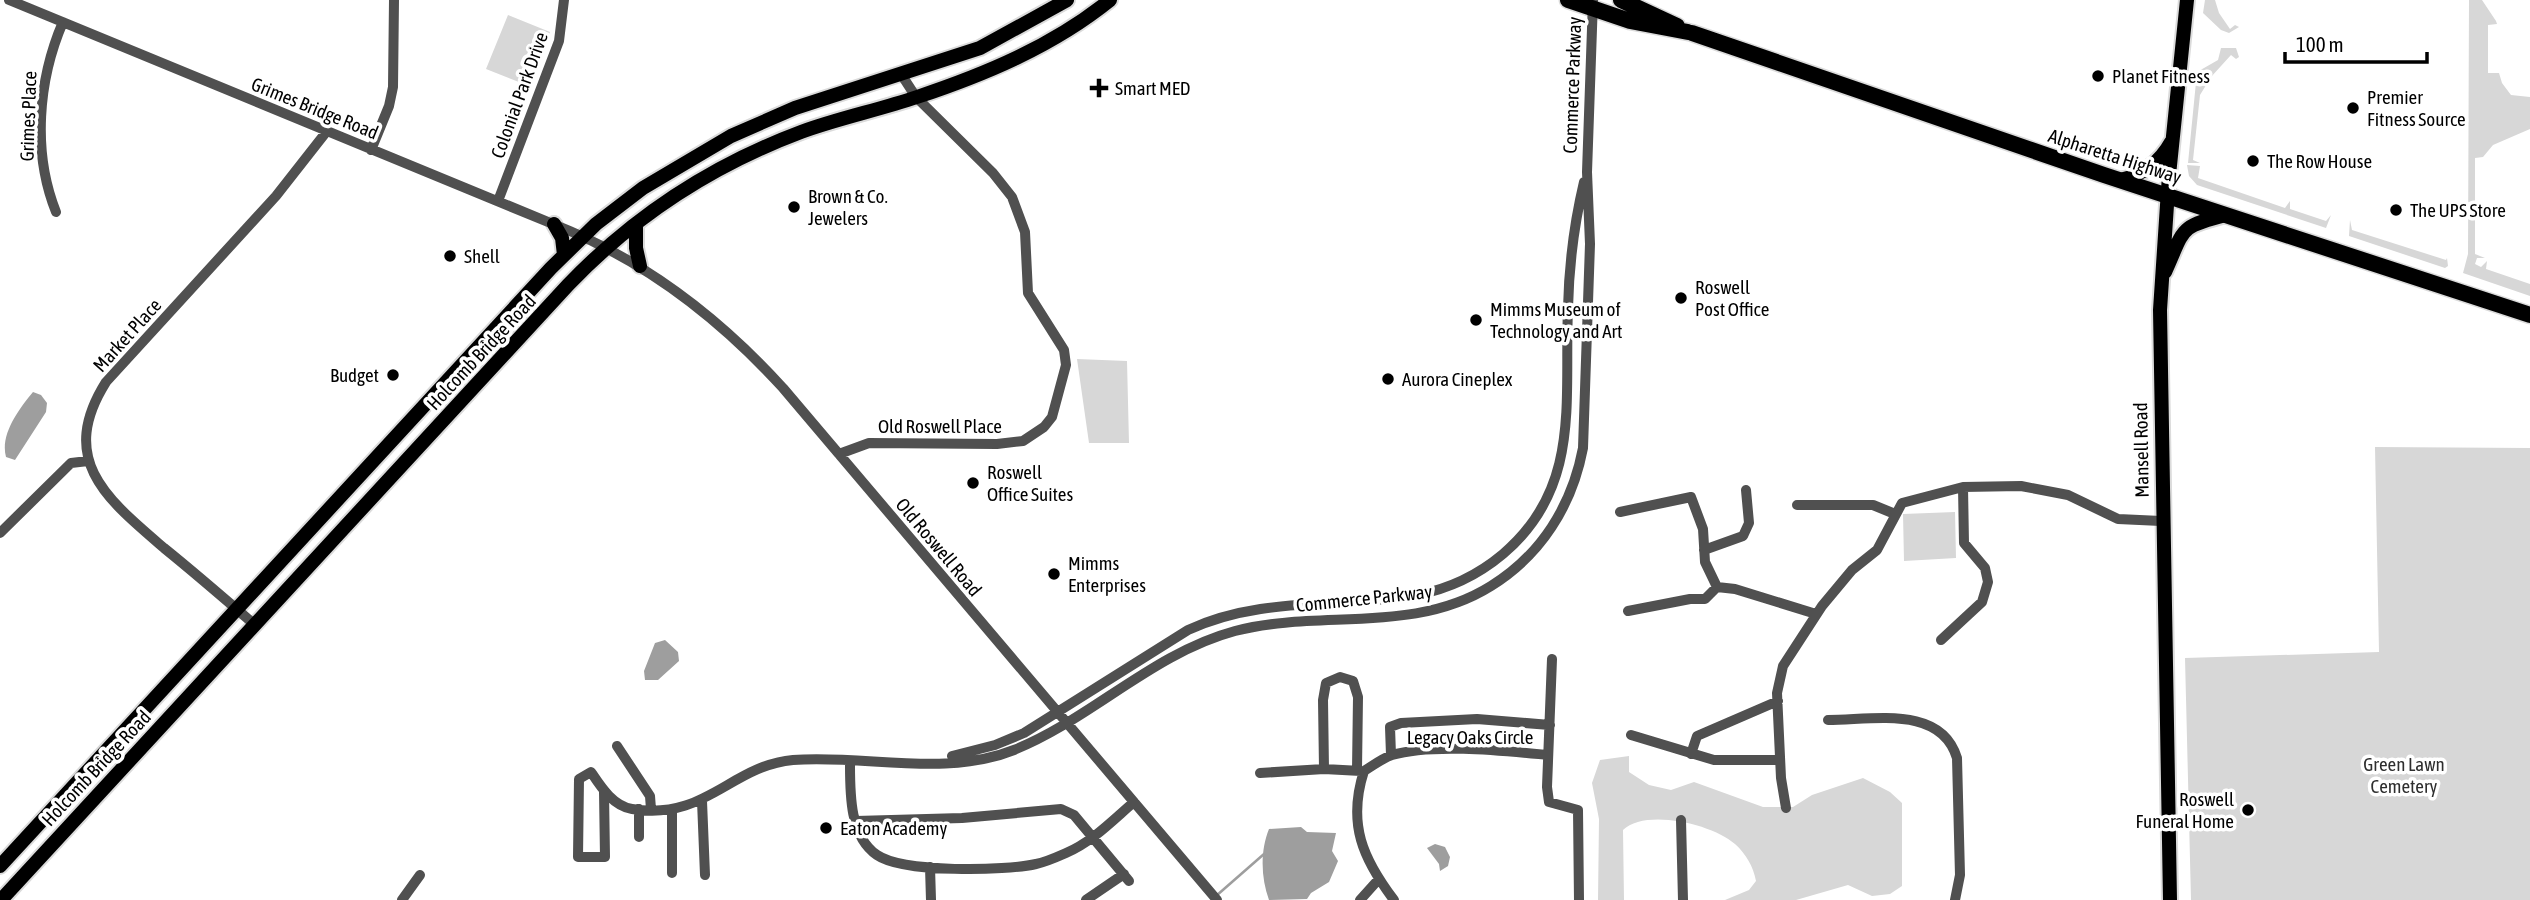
<svg xmlns="http://www.w3.org/2000/svg" width="2530" height="900" font-family="'Asap Condensed',sans-serif">
<style>
.green{fill:#d7d7d7}
.water{fill:#9e9e9e}
.lines{fill:none;stroke-linecap:round;stroke-linejoin:round}
.stream{stroke:#9e9e9e;stroke-width:2.5}
.major-casing{stroke:#dbdbdb;stroke-width:18}
.highway-casing{stroke:#dbdbdb;stroke-width:19}
.minor{stroke:#505050;stroke-width:10}
.major{stroke:#000;stroke-width:14}
.highway{stroke:#000;stroke-width:16}
.poi-dot{fill:#000;stroke:#fff;stroke-width:2.5}
.labels{text-anchor:middle;stroke-width:7;stroke-linejoin:round;paint-order:stroke}
.poi-label{font-size:19px;fill:#000;stroke:#fff;text-anchor:start}
.street-label{font-size:19px;fill:#000;stroke:#fff}
.park-label{font-size:19px;fill:#2e2e2e;stroke:#fff}
</style>
<rect width="100%" height="100%" fill="#fff"/>
<path class="green" d="M2205,0H2215L2219,13L2230,29L2235,25L2239,27L2229,33L2221,30L2203,13Z
M2469,0H2482L2496,21L2497,24L2488,25V73H2499L2502,83L2511,95L2530,97V129L2493,145L2483,157L2475,158V208H2508V215L2495,216L2492,212H2483L2482,215L2475,216V254L2485,258H2477L2475,264L2481,267L2487,261L2486,269L2530,284V296L2463,273L2468,254Z
M508,15L550,32L529,86L486,69Z
M2221,48H2236L2239,57L2236,59L2231,55L2211,77L2200,95L2193,160L2200,163H2188L2197,72L2218,60Z
M2187,165L2200,166L2198,178L2285,208L2290,201V209L2326,221L2331,215L2326,228L2197,185L2189,176Z
M2350,220L2352,230L2446,260L2447,258L2448,266L2445,268L2349,236Z
M1077,359L1127,361L1129,443H1089Z
M2375,447L2530,448V900H2191L2185,658L2379,652Z
M1955,512L1956,558L1904,561L1903,514Z
M1629,756V772L1649,785L1671,790L1694,782L1763,807H1793L1812,795L1863,778L1890,792L1902,803V886L1890,894L1872,896L1848,885L1796,900H1725L1749,890L1756,881C1753,866 1746,854 1735,844C1713,824 1645,808 1623,830L1624,900H1598L1599,819L1592,783L1600,760Z"/>
<path class="water" d="M33,392L41,395L47,403L46,412L15,460L6,457C0,435 18,410 33,392Z
M665,640L678,652L679,661L658,680H645L644,671L655,643Z
M1301,827L1307,832L1336,833L1332,851L1338,861L1329,882L1311,893L1307,899L1269,900C1261,878 1260,851 1269,829Z
M1435,844L1445,847L1450,857L1448,866L1440,871L1439,864L1427,848Z"/>
<g class="lines">
<path class="stream" d="M1216,896L1264,854"/>
<defs>
<path id="major" d="M2120,180C2142,175 2160,162 2171,142
M554,224L562,238L564,255
M636,224V248L640,266
M2165,272C2185,228 2178,227 2226,215
M0,866L551,268L596,224L643,188L731,136L795,108L980,48L1067,0
M1,900L568,285C633,217 713,165 801,132C839,118 879,110 917,97C986,74 1053,46 1110,0
M2170,900L2160,310L2169,175L2187,0"/>
<path id="highway" d="M1568,0L1630,21L1688,32
M1621,0L1677,26
M1692,33L2104,175L2530,315"/>
</defs>
<use href="#major" class="major-casing"/>
<use href="#highway" class="highway-casing"/>
<path class="minor" d="M9,0L570,231C654,267 722,321 783,388L1217,900
M371,150L389,106L393,87L394,0
M498,201L559,41L564,0
M56,212C32,152 38,80 63,22
M839,454L869,443L997,444L1023,441L1044,427L1052,417L1066,365L1064,350L1028,293L1025,232L1012,197L993,173L916,97L901,74
M1797,505H1873L1895,514
M1620,512L1691,497L1703,529L1705,562L1717,587L1735,589L1816,614
M0,533L71,463L88,461
M1704,550L1743,536L1749,523L1746,490
M1628,611L1690,599H1705L1717,587
M255,625C225,599 195,573 164,548C107,499 57,460 106,382L276,196L327,131
M1941,640L1982,602L1988,582L1985,568L1964,543L1963,487
M1552,659L1547,787L1549,802L1578,810L1579,900
M1828,720C1874,720 1941,705 1957,758L1960,875L1955,900
M1631,735L1714,760H1780
M617,746L650,796L651,809
M1691,754L1697,736L1778,701
M1391,755L1390,727L1401,723L1477,719L1550,725
M952,756L995,745L1024,733L1188,630C1261,596 1339,608 1417,595C1448,589 1478,575 1503,554C1582,487 1564,401 1568,308C1569,265 1574,224 1584,182
M850,761C850,792 849,836 877,855C903,873 1005,871 1036,864C1046,862 1057,857 1066,853C1092,842 1113,820 1134,802
M1324,769L1323,700L1326,683L1340,677L1353,681L1358,697L1357,770
M1260,773L1324,769L1361,771
M604,792L605,857H578L579,779L591,772C601,787 613,806 632,809C706,821 730,766 793,760C864,754 945,778 1014,750C1091,719 1153,653 1235,631C1319,609 1413,635 1491,586C1541,555 1572,506 1583,448L1590,244L1587,172L1593,0
M702,801L705,875
M1786,808L1781,778L1777,693L1783,666L1822,606L1852,570L1877,550L1902,503L1963,487L2021,486L2068,495L2118,519L2161,521
M639,809V837
M672,809V873
M1681,820L1683,900
M856,821L962,818L1061,809L1074,815L1129,881
M930,867L931,900
M402,900L420,875
M1086,900L1124,874
M1360,900L1378,880
M1394,900C1363,859 1347,824 1364,771C1372,766 1383,758 1392,755C1433,743 1505,751 1548,755"/>
<use href="#major" class="major"/>
<use href="#highway" class="highway"/>
</g>
<g class="poi-dot">
<circle cx="2098" cy="76" r="7"/>
<path d="M1095.5 77.5h7v7h7v7h-7v7h-7v-7h-7v-7h7z"/>
<circle cx="2353" cy="108" r="7"/>
<circle cx="2253" cy="161" r="7"/>
<circle cx="794" cy="207" r="7"/>
<circle cx="2396" cy="210" r="7"/>
<circle cx="450" cy="256" r="7"/>
<circle cx="1681" cy="298" r="7"/>
<circle cx="1476" cy="320" r="7"/>
<circle cx="393" cy="375" r="7"/>
<circle cx="1388" cy="379" r="7"/>
<circle cx="973" cy="483" r="7"/>
<circle cx="1054" cy="574" r="7"/>
<circle cx="2248" cy="810" r="7"/>
<circle cx="826" cy="828" r="7"/>
</g>
<g class="labels">
<g class="poi-label">
<text x="2112" y="83">Planet Fitness</text>
<text x="1115" y="95">Smart MED</text>
<text x="2367" y="104">Premier<tspan x="2367" dy="22">Fitness Source</tspan></text>
<text x="2267" y="168">The Row House</text>
<text x="808" y="203">Brown &amp; Co.<tspan x="808" dy="22">Jewelers</tspan></text>
<text x="2410" y="217">The UPS Store</text>
<text x="464" y="263">Shell</text>
<text x="1695" y="294">Roswell<tspan x="1695" dy="22">Post Office</tspan></text>
<text x="1490" y="316">Mimms Museum of<tspan x="1490" dy="22">Technology and Art</tspan></text>
<text x="379" y="382" text-anchor="end">Budget</text>
<text x="1402" y="386">Aurora Cineplex</text>
<text x="987" y="479">Roswell<tspan x="987" dy="22">Office Suites</tspan></text>
<text x="1068" y="570">Mimms<tspan x="1068" dy="22">Enterprises</tspan></text>
<text x="2234" y="806" text-anchor="end">Roswell<tspan x="2234" dy="22">Funeral Home</tspan></text>
<text x="840" y="835">Eaton Academy</text>
</g>
<g class="street-label">
<text transform="translate(1572 85) rotate(-88)" y="7">Commerce Parkway</text>
<text transform="translate(519 95) rotate(-70)" y="7">Colonial Park Drive</text>
<text transform="translate(315 108) rotate(22)" y="7">Grimes Bridge Road</text>
<text transform="translate(28 116) rotate(-88)" y="7">Grimes Place</text>
<text transform="translate(2115 156) rotate(18)" y="7">Alpharetta Highway</text>
<text transform="translate(127 335) rotate(-48)" y="7">Market Place</text>
<text transform="translate(481 352) rotate(-47)" y="7">Holcomb Bridge Road</text>
<text x="940" y="433">Old Roswell Place</text>
<text transform="translate(2141 450) rotate(-91)" y="7">Mansell Road</text>
<text transform="translate(939 547) rotate(50)" y="7">Old Roswell Road</text>
<text transform="translate(1364 598) rotate(-6)" y="7">Commerce Parkway</text>
<text x="1470" y="744">Legacy Oaks Circle</text>
<text transform="translate(96 768) rotate(-47)" y="7">Holcomb Bridge Road</text>
</g>
<g class="park-label">
<text x="2404" y="771">Green Lawn<tspan x="2404" dy="22">Cemetery</tspan></text>
</g>
</g>
<path d="M2285 52v10h142v-10" fill="none" stroke="#000000" stroke-width="3.5"/>
<text x="2296" y="52" font-size="21" fill="#000000" stroke="#ffffff" stroke-width="5" paint-order="stroke">100 m</text>
</svg>
